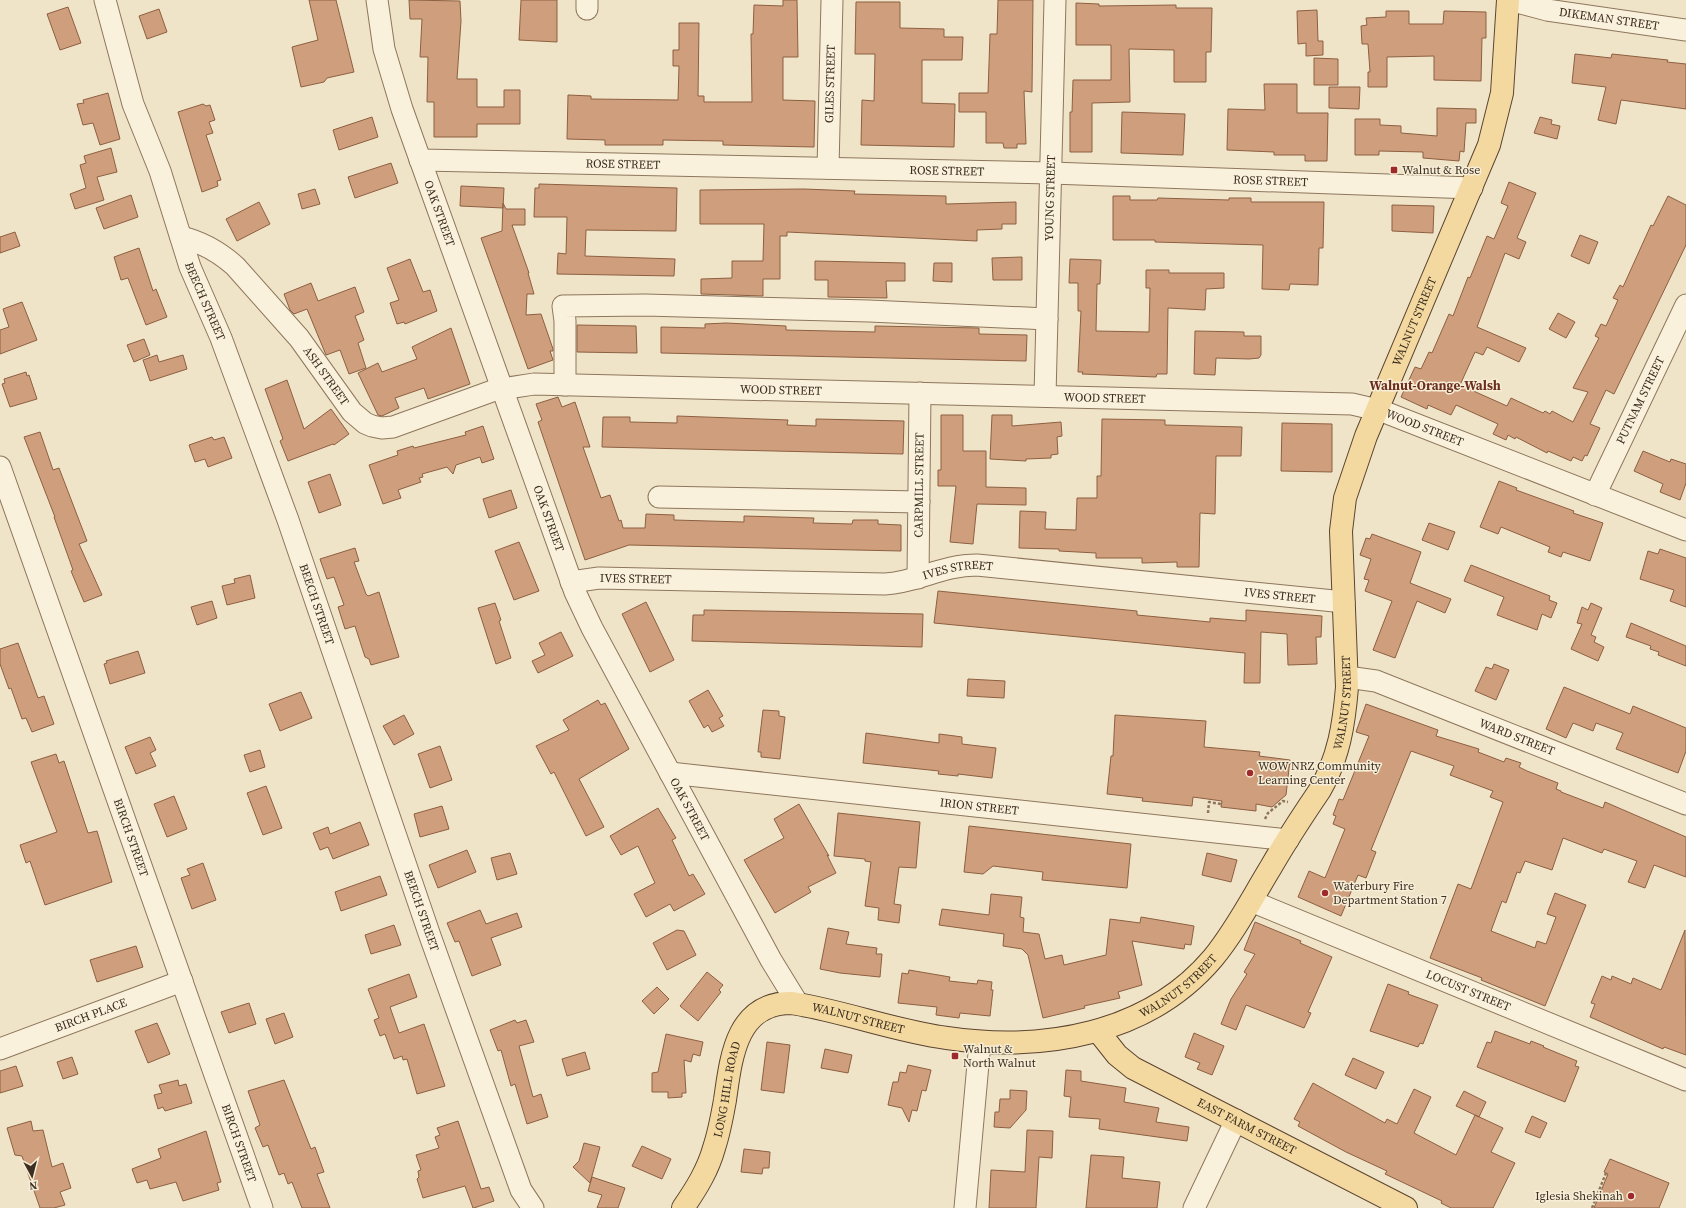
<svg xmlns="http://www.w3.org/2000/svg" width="1686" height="1208" font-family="'Source Serif 4',serif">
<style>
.building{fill:#cf9f7d;stroke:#8d5f41}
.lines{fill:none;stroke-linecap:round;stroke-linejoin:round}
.minor-casing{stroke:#8d765c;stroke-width:23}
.major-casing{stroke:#5b4430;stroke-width:24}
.path{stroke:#8d765c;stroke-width:2.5;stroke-dasharray:3 2;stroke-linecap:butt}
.minor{stroke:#faf1dc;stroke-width:21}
.major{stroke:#f3d9a0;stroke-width:22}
.poi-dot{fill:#9e2a2b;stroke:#f7eed8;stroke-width:1.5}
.labels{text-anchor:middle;stroke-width:3;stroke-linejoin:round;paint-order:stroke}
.street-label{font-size:12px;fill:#3d2e20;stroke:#f7eed8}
.poi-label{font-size:12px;fill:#3d2e20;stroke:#f7eed8;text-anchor:start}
.neighbourhood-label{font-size:13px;font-weight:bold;fill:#6b2e1e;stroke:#f7eed8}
</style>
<rect width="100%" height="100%" fill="#f0e4c8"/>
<path class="building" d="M309,0H336L354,72L327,78L324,82L301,87L292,47L318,40Z
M409,0L460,1L461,21L457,79H477V107H504V90H520V124H477V137H434V102H427L428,57H420L422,19H410Z
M521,0H557V42L519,40Z
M783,0H797L798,57H783V100L815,101L814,147L723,145V141L663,140V145H605V140L567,139L568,95L591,96V99L678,100L679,66H673V50H679V23H699L698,96H704V102H752L751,34H753L754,5L783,6Z
M998,0H1033L1032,92L1024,91L1026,144H1017V148H1004L1003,143H986V112H959V93H988L990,34H997Z
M856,2H900V28L944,29V37H963L962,60H922V103L955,104L954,147L861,145L862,100L874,101L875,54H855Z
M1076,3L1099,4V6L1176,5V8H1212L1211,52H1206V82H1174V50L1129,49L1130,102L1092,103V152H1070V112H1072L1073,80H1111V45H1076Z
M68,7L81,43L60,50L47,14Z
M159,9L167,32L147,39L139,16Z
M1317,10L1318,41H1323V55L1306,56V43L1298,44L1297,11Z
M1386,11H1409V24H1443L1444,11L1486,12V38H1482L1481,81L1434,80V56L1387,57V87H1368V72H1370L1368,44H1362L1361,26L1367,25L1366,18L1386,17Z
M1575,54L1611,58L1612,54L1668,60L1667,62L1686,64V109L1621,100L1616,124L1598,120L1606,87L1572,83Z
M1314,58L1338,59V85H1314Z
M1264,84H1297V113H1328L1327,161H1305V155H1274V152L1227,150L1228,109L1265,110Z
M1329,87H1360L1359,109L1329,108Z
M108,93L120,139L100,145L93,123L83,125L77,104L84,103L83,100Z
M203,104L206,106L210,105L215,120L209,122L213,133L206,135L221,180L217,181L218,186L202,192L178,112Z
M1437,108L1476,109V123H1466L1464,152L1460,151L1459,161L1423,158V152L1379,151V155H1355V119H1380V125L1401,126V133L1437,136Z
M1122,112L1185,114L1183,155L1121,153Z
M372,117L378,137L339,150L333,130Z
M1540,117L1552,120L1551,124L1560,126L1557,139L1534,133Z
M111,148L117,172L97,177L104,200L75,209L70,194L86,188L80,165L86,163L84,156Z
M391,163L398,183L355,198L348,177Z
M1509,182L1536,193L1517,238L1526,242L1519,259L1505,253L1477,327L1526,348L1519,362L1487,347L1483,355L1475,352L1460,385L1507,406L1511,398L1543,413L1545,411L1550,414L1552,411L1573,422L1588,392L1573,388L1599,338L1595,336L1601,324L1606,326L1618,300L1613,298L1620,285L1623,287L1651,225L1653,226L1668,196L1686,205V245L1614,394L1606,390L1590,424L1600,428L1587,456L1585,455L1582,461L1573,457L1571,461L1548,451L1547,453L1516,437L1515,439L1508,435L1506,440L1493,434L1498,424L1456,405L1451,415L1428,405L1427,409L1401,397L1415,367L1421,369L1429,352L1432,353L1449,314L1453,316L1468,277L1470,278L1487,236L1494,239L1508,206L1501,203Z
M539,184L677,188L676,231L586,230L585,256L675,259L674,276L557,274L558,253L566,254L567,217H534L535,188H539Z
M461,186L504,188L503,208L460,206Z
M315,189L320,204L302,209L298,194Z
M804,189L855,191L854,194L946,196V204L1016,202V224H1002V229L977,230V241L787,232V236H780V279H763V296L701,294V279L732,278V261H763L764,224H700V190Z
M131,195L138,217L104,229L96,208Z
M1113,196H1130V200H1157L1158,198L1229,200V198H1251V202H1324L1323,248H1319L1318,285L1290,284L1289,290L1262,289L1263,245L1155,242V240H1113Z
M259,202L270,224L237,241L226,219Z
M503,203L506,209H525V225H512L529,273H528L534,294H527L526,315L541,314L553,349V351H550L553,360L528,369L481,238L502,231Z
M1392,205L1434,206L1433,233L1392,231Z
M15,232L20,246L0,253V237Z
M1580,235L1598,242L1589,264L1571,256Z
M139,248L153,291L156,289L167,317L146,325L128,278L121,280L114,257Z
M1022,257V280H993L992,258Z
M410,259L423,292L430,290L437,311L405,324L404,322L397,324L390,303L399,300L387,268Z
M1070,259L1101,260L1100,284H1097L1096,331L1149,332L1150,288H1146V270H1169V273H1224V288L1206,289L1205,310L1168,308L1167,374H1157L1156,377L1082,374L1083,372H1078L1081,311H1078V283H1069Z
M815,261L905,263V281H886L887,298L828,297V280H815Z
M934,263H952V282L933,281Z
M311,283L318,301L355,287L364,312L355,316L364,340L358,343L366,368L349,374L340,350L326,355L307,309L294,314L290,310L284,294Z
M22,302L37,340L0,354V330L9,327L3,309Z
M1558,313L1575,322L1566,338L1549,329Z
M726,323L786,326V330L875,332V326L979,328V334L1027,335L1026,361L661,353V327L705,328V324Z
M577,325L636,326L637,353L577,352Z
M451,328L470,384L428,399L424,388L395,398L399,408L382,416L378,415L358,373L378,363L382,372L417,359L412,347Z
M1195,331L1244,332V336H1261V355L1259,358L1249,359L1216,358L1215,375L1194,374Z
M144,339L150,355L134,362L127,345Z
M157,355L159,362L183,355L187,369L150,381L143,360Z
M26,372L27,376L29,375L37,399L10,407L2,384L5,383L4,379Z
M287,380L304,429L331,409L349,434L334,445L333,444L288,461L280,441L283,439L265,389Z
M558,397L562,407L575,402L590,447H583L601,498L610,495L619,521L621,520L623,528H645L646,514L674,515V520L744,522V516L814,518L813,523L852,524L853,520H878V524L901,525V551L629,545L585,560L538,422L542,420L536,404Z
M941,415H963V451H986V487L1026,488V505L977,504L973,544L950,542L956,486H938V470H941Z
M992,415H1012V426L1061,422L1062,436L1057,437L1058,454L1051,455V458L1026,459V461L990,459Z
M677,416L788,420L787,425L816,426V419L904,421L903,454L602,447L603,417H630V422L677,423Z
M1102,419L1165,420V425L1242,427L1241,456H1216L1215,514L1200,513L1199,567H1177V562L1142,563V558H1096V553L1059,551V549L1019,548L1020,511L1046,512L1045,529L1076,530L1077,498H1097V476H1101Z
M1282,423L1332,424V472L1281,471Z
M483,426L494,459L482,463L480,457L456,465L453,474L447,467L422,474L423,477L419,478L421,482L398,490L401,498L383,504L369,465L398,455L397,451L413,446L414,448L466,435L465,432Z
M40,432L53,470L59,468L87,541L79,544L102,595L84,602L71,571L73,570L54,517H55L24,437Z
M212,437L214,440L224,437L232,458L208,467L205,459L195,462L189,445Z
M1643,451L1670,462L1671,459L1686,464V483L1680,500L1660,492L1663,484L1634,471Z
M330,474L341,505L319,513L308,482Z
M1499,481L1517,488L1516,490L1574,511L1573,513L1603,523L1590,561L1563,552L1561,557L1548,552L1550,547L1501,527L1498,534L1480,527Z
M511,490L517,508L489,518L483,499Z
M1429,523L1455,532L1448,550L1422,540Z
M1372,534L1421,552L1410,583L1451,599L1445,613L1417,601L1395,658L1373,650L1392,601L1365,591L1369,580L1364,579L1371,559L1360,555L1366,538L1370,539Z
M519,542L539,591L514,600L495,551Z
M355,548L359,561L354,562L366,594L368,596L379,592L399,657L371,665L369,659L365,657L355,626L345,629L338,607L344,605L334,577L327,579L320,559Z
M1660,549L1686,558V607L1670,601L1674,590L1640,579L1648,551L1658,554Z
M1471,565L1550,596L1549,600L1557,603L1551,618L1542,614L1537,630L1497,615L1504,597L1464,581Z
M250,575L255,598L227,605L222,586L235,583L234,579Z
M938,591L1137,611V615L1210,622V618L1246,621V610L1322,616L1321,637H1316L1317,664L1288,665L1287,634L1261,632L1260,683H1244L1245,653L934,623Z
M212,601L217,618L197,625L191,607Z
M646,602L674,660L650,672L622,614Z
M495,603L501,620L499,621L511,658L496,664L478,608Z
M1591,603L1602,608L1591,635L1596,637L1594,642L1604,647L1598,661L1571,649L1582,624L1577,623L1582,607L1588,610Z
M704,610L923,614L922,647L692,641L693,615H704Z
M1631,623L1686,646V666L1658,655L1659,652L1650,649L1651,646L1626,637Z
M561,632L573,656L538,673L532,661L545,655L539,643Z
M18,643L38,698L44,696L54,724L32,732L26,718L22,719L11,688L9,689L0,664V649Z
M138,651L145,673L110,684L104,664L107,663L106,661Z
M1494,664L1509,670L1496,700L1475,691L1486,667L1492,669Z
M968,679L1005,681L1004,698L967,696Z
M1564,687L1630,714L1633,706L1686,728V751L1678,773L1616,749L1623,733L1596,723L1593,731L1573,723L1566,738L1546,729Z
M708,690L723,716L719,718L724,726L712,732L708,725L704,728L689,701Z
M301,692L312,718L280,731L269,704Z
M598,700L601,705L605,703L629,749L579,779L604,827L586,836L554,772L551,774L536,746L569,730L563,720Z
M1366,704L1438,730L1436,736L1479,749L1478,752L1504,762L1506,758L1521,763L1519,767L1527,771L1558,783L1556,789L1561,791V792L1603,808L1605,802L1686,837V877L1654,865L1645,888L1628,882L1637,861L1604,849L1602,853L1563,838L1552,870L1525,861L1520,873L1517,872L1506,903L1502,901L1491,931L1535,948L1537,941L1546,944L1556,917L1547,914L1555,893L1586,905L1545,1006L1481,980L1482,978L1430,958L1458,884L1471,889L1503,802L1490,797L1493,791L1450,775L1454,766L1411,751L1371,850L1376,852L1366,878L1358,875L1341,916L1298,897L1309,871L1325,878L1345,829L1333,824L1336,816L1333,815L1339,799L1343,800L1369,736L1356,732Z
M763,710L779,711V716L785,717L780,759L761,757V752H758Z
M404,715L414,734L394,745L383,726Z
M1115,715L1206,721L1204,747L1260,752L1259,756L1290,760L1286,795L1272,807L1256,804V811L1221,807L1222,801L1193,797L1192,806L1142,801L1143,798L1107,794L1111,756H1113Z
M866,733L939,743V734L955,736L962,737V744L996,748L992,778L958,774V776L938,774L939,771L863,763Z
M150,737L156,750L150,753L156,766L136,774L125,747Z
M440,746L452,780L430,788L418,754Z
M260,750L265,767L250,772L244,755Z
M56,754L59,763L64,761L88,833L97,831L112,882L45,905L30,861L26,863L20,845L57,832L31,762Z
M266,786L282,828L263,835L247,793Z
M174,796L187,829L167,837L154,804Z
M799,804L829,856L827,855L836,873L808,887L811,892L775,913L744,860L784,838L774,819Z
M442,806L449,829L420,837L414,814Z
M658,808L676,838L672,840L689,876L693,874L705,894L674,911L670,904L646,917L634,894L655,883L638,846L621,855L610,836Z
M838,813L920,822L916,868L899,867L894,904L901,905L899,923L878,920L879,908L865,906L871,862L865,861V859L834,856Z
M360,822L369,845L333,859L328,847L320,850L313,833L328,827L330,834Z
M969,826L1131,844L1127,888L1042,880L1043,872L993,866L983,874L964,872Z
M467,850L476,872L438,888L429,865Z
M510,853L517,874L497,880L491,858Z
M1207,853L1237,860L1231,882L1202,875Z
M203,863L216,900L192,909L181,878L190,875L187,869Z
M380,876L387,895L341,911L335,892Z
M991,894L1022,897L1020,917L1024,918L1023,932L1039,934L1045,959L1062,955L1064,965L1106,955L1110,919L1140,923L1141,917L1194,926L1191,945L1185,944L1184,949L1132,941L1142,985L1118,992L1120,998L1084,1006L1085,1008L1043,1018L1028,955L1022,949L1003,946L1004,934L939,925L942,909L989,915Z
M480,910L486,924L517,913L522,927L491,938L501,965L472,976L459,941L455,942L447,923Z
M1255,922L1301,941L1300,943L1332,957L1308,1012L1311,1013L1304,1028L1246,1005L1236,1030L1221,1024L1231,999L1247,974L1244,972L1255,954L1244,950Z
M394,925L401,945L371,954L365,935Z
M828,928L849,932L846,944L877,948L876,954H882L880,977L840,973L820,969Z
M677,930L684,931L696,955L667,970L653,943Z
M1685,930L1686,1055L1664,1047L1663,1049L1590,1017L1595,1004L1591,1003L1602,976L1611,980L1612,976L1631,984L1633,978L1661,990Z
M136,946L143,967L97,982L90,960Z
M909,970L950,977L949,981L977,984L978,980L992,982L991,990H993L990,1016L960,1013L959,1018L936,1015L937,1007L898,1003L902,973L908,974Z
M707,972L723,985L719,990L721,992L698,1021L680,1006Z
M409,974L417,997L390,1007L399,1033L424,1024L445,1086L417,1094L407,1059L403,1060L402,1056L394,1059L385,1034L380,1036L374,1020L379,1018L368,989Z
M1388,984L1409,992L1408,994L1438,1005L1423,1044L1420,1043L1418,1047L1370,1031Z
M657,987L669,999L654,1014L642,1001Z
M249,1003L256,1024L229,1033L221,1012Z
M284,1013L293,1037L275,1044L266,1019Z
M515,1020L517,1023L526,1020L534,1042L519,1046L533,1097L541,1094L548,1117L527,1124L515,1084L511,1086L501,1050L498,1051L490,1030Z
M157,1023L170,1054L148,1063L135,1031Z
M1495,1031L1530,1044L1531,1041L1544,1046L1543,1047L1577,1061L1575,1066L1579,1067L1565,1102L1477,1067L1487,1042L1491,1043Z
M1194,1033L1224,1046L1212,1075L1197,1069L1200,1063L1185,1057Z
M666,1034L703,1042L700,1056L693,1054L691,1062L684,1060L686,1093H682V1097L668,1098V1092H652V1073L658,1072Z
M767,1042L790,1045L784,1093L761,1090Z
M825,1049L852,1055L848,1073L821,1068Z
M585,1052L590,1069L567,1076L562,1059Z
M72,1057L78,1074L63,1079L57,1062Z
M1353,1058L1384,1072L1376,1089L1345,1075Z
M908,1065L931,1070L926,1091L922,1090L917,1111L912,1110L909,1122L902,1108L888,1105L893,1082H898L900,1072L906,1073Z
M16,1066L23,1086L0,1093V1071Z
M1066,1070L1081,1071V1081L1126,1088L1124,1102L1159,1108L1156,1122L1189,1127L1187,1141L1099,1129L1100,1119L1069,1117L1071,1097L1064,1096Z
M178,1080L179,1086L186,1084L192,1103L165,1111L163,1107L158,1109L154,1095L162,1093L159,1085Z
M284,1080L311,1149L315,1147L324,1172L317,1174L330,1208H302L292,1182L288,1184L284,1173L279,1175L268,1145L263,1147L255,1128L260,1125L248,1091Z
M1313,1083L1385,1123L1387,1119L1397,1124L1414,1089L1431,1097L1414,1133L1456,1155L1475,1115L1503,1128L1491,1152L1515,1163L1493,1208H1451L1441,1203L1442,1201L1385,1174L1387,1171L1346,1152L1298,1126L1300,1122L1294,1119Z
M1010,1090L1027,1091L1026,1110L1010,1128L994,1127L995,1112H999L1000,1099H1010Z
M1464,1091L1486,1102L1479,1117L1456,1106Z
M1532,1116L1547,1123L1540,1138L1525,1132Z
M31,1121L33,1131L43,1130L52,1167L63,1163L71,1188L60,1192L65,1205L54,1208H40L22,1156L15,1155L7,1128Z
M458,1121L481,1189L489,1187L494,1201L474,1208H473L465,1186L423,1198L417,1179L419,1177L418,1171L421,1170L416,1155L439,1148L435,1137L440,1135L437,1128Z
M1027,1130L1053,1131L1052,1158L1039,1157L1036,1208H989L991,1170L1025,1172Z
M206,1131L221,1182L217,1183L219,1190L183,1201L176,1182L150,1189L147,1180L137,1183L132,1169L161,1158L158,1149Z
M584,1143L600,1147L590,1183L573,1167L579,1161Z
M642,1146L671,1159L662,1179L632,1166Z
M744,1149L770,1152L769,1168H763L762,1174L741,1172Z
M1091,1155L1124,1157L1122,1178L1160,1182L1157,1208H1086Z
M1610,1159L1669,1183L1659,1208H1594L1608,1174L1604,1172Z
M592,1177L625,1188L618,1208H597L602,1195L588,1191Z"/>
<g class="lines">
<defs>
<g id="minor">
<path id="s1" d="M105,0L133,104L160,171L190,267L221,338L288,520L430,936L521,1190L533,1208"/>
<path id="s2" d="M377,0L384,49L402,109L575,592L592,628L771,960L798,1004"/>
<path id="s3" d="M1509,0L1547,10L1686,30"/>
<path d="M587,9V0"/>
<path id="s4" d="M420,160L1051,173L1472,188"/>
<path id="s5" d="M828,168L832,0"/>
<path id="s6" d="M181,237C202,242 218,251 235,266L299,338L352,412L365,423L372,426L382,428L393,427L495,390L534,384L1352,404L1382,411L1686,530"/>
<path d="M565,385V321L563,306L645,305L869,311L1047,319"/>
<path id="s7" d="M1045,396L1055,0"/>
<path id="s8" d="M0,467L262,1208"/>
<path id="s9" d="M1595,495L1686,305"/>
<path d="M659,497L919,502"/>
<path id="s10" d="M918,578L920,393"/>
<path id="s11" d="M571,582L599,578L885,584C918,582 942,565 977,565L1344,602"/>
<path id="s12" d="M1347,677L1376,681L1686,804"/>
<path id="s13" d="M670,773L1288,840"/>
<path id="s14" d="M1251,901L1686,1080"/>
<path id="s15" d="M0,1049L182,981"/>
<path d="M965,1208L980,1042"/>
<path d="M1194,1208L1236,1120"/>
</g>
<g id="major">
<path id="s16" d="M1098,1031L1117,1055L1133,1068L1406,1208"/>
<path id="s17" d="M683,1208C696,1189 708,1170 714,1148C719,1133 722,1117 725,1100C731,1058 736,1003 791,1003C844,1011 894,1031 947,1038C1042,1052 1148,1035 1213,958C1236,930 1252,898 1271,867C1286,841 1303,815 1320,790C1339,757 1344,724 1347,687L1341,531L1345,498L1366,436L1489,145L1502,93L1508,0"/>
</g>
</defs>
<use href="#minor" class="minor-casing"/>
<use href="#major" class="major-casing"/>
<path class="path" d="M1290,763L1311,765
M1208,813L1209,802L1221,804
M1265,819L1268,813L1283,801L1288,802
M1592,1208L1606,1173"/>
<use href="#minor" class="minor"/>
<use href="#major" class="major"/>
</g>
<g class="poi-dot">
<rect x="1390" y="166" width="8" height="8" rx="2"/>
<circle cx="1250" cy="773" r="4"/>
<circle cx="1325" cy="893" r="4"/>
<rect x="951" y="1052" width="8" height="8" rx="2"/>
<circle cx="1631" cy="1196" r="4"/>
</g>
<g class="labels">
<g class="street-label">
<text dy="4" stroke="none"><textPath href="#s3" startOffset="102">DIKEMAN STREET</textPath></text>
<text dy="4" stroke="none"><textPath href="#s5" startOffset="84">GILES STREET</textPath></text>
<text dy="4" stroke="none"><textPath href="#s4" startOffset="203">ROSE STREET</textPath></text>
<text dy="4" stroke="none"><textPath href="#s4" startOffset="527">ROSE STREET</textPath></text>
<text dy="4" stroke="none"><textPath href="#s4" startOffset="851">ROSE STREET</textPath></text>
<text dy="4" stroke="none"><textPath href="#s7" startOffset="198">YOUNG STREET</textPath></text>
<text dy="4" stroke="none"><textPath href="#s2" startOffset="223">OAK STREET</textPath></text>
<text dy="4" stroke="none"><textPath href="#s1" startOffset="318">BEECH STREET</textPath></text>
<text dy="4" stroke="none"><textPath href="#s17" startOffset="1384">WALNUT STREET</textPath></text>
<text dy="4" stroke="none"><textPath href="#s6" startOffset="205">ASH STREET</textPath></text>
<text dy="4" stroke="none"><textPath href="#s6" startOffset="690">WOOD STREET</textPath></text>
<text dy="4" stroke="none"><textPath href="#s6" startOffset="1014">WOOD STREET</textPath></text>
<text dy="4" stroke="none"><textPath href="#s9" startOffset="105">PUTNAM STREET</textPath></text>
<text dy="4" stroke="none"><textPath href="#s6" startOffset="1338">WOOD STREET</textPath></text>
<text dy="4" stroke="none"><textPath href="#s10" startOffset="93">CARPMILL STREET</textPath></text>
<text dy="4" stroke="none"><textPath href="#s2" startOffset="547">OAK STREET</textPath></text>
<text dy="4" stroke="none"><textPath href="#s11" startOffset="389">IVES STREET</textPath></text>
<text dy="4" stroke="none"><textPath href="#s11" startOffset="65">IVES STREET</textPath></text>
<text dy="4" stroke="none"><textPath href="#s11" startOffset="713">IVES STREET</textPath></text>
<text dy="4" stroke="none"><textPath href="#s1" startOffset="641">BEECH STREET</textPath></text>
<text dy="4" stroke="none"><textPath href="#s17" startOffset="989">WALNUT STREET</textPath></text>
<text dy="4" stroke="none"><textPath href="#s12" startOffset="181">WARD STREET</textPath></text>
<text dy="4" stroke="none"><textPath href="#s13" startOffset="311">IRION STREET</textPath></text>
<text dy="4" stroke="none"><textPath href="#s2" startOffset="871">OAK STREET</textPath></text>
<text dy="4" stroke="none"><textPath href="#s8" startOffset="393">BIRCH STREET</textPath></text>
<text dy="4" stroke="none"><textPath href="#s1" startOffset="965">BEECH STREET</textPath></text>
<text dy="4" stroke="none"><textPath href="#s17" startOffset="653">WALNUT STREET</textPath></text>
<text dy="4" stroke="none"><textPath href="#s14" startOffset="235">LOCUST STREET</textPath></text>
<text dy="4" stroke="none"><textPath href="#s15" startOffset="97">BIRCH PLACE</textPath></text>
<text dy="4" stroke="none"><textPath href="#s17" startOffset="317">WALNUT STREET</textPath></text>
<text dy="4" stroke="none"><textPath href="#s17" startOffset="128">LONG HILL ROAD</textPath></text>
<text dy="4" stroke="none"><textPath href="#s16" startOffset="179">EAST FARM STREET</textPath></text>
<text dy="4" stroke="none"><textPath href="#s8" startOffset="717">BIRCH STREET</textPath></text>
</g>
<g class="poi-label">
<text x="1402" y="174">Walnut &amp; Rose</text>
<text x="1258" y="770">WOW NRZ Community<tspan x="1258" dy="14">Learning Center</tspan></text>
<text x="1333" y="890">Waterbury Fire<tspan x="1333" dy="14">Department Station 7</tspan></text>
<text x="963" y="1053">Walnut &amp;<tspan x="963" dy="14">North Walnut</tspan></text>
<text x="1623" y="1200" text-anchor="end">Iglesia Shekinah</text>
</g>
<g class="neighbourhood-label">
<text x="1435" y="390">Walnut-Orange-Walsh</text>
</g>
</g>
<g transform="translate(32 1176) rotate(173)" stroke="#f7eed8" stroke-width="3" paint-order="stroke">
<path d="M0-3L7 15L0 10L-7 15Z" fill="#3d2e20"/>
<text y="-6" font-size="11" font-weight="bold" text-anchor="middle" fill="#3d2e20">N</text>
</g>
</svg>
